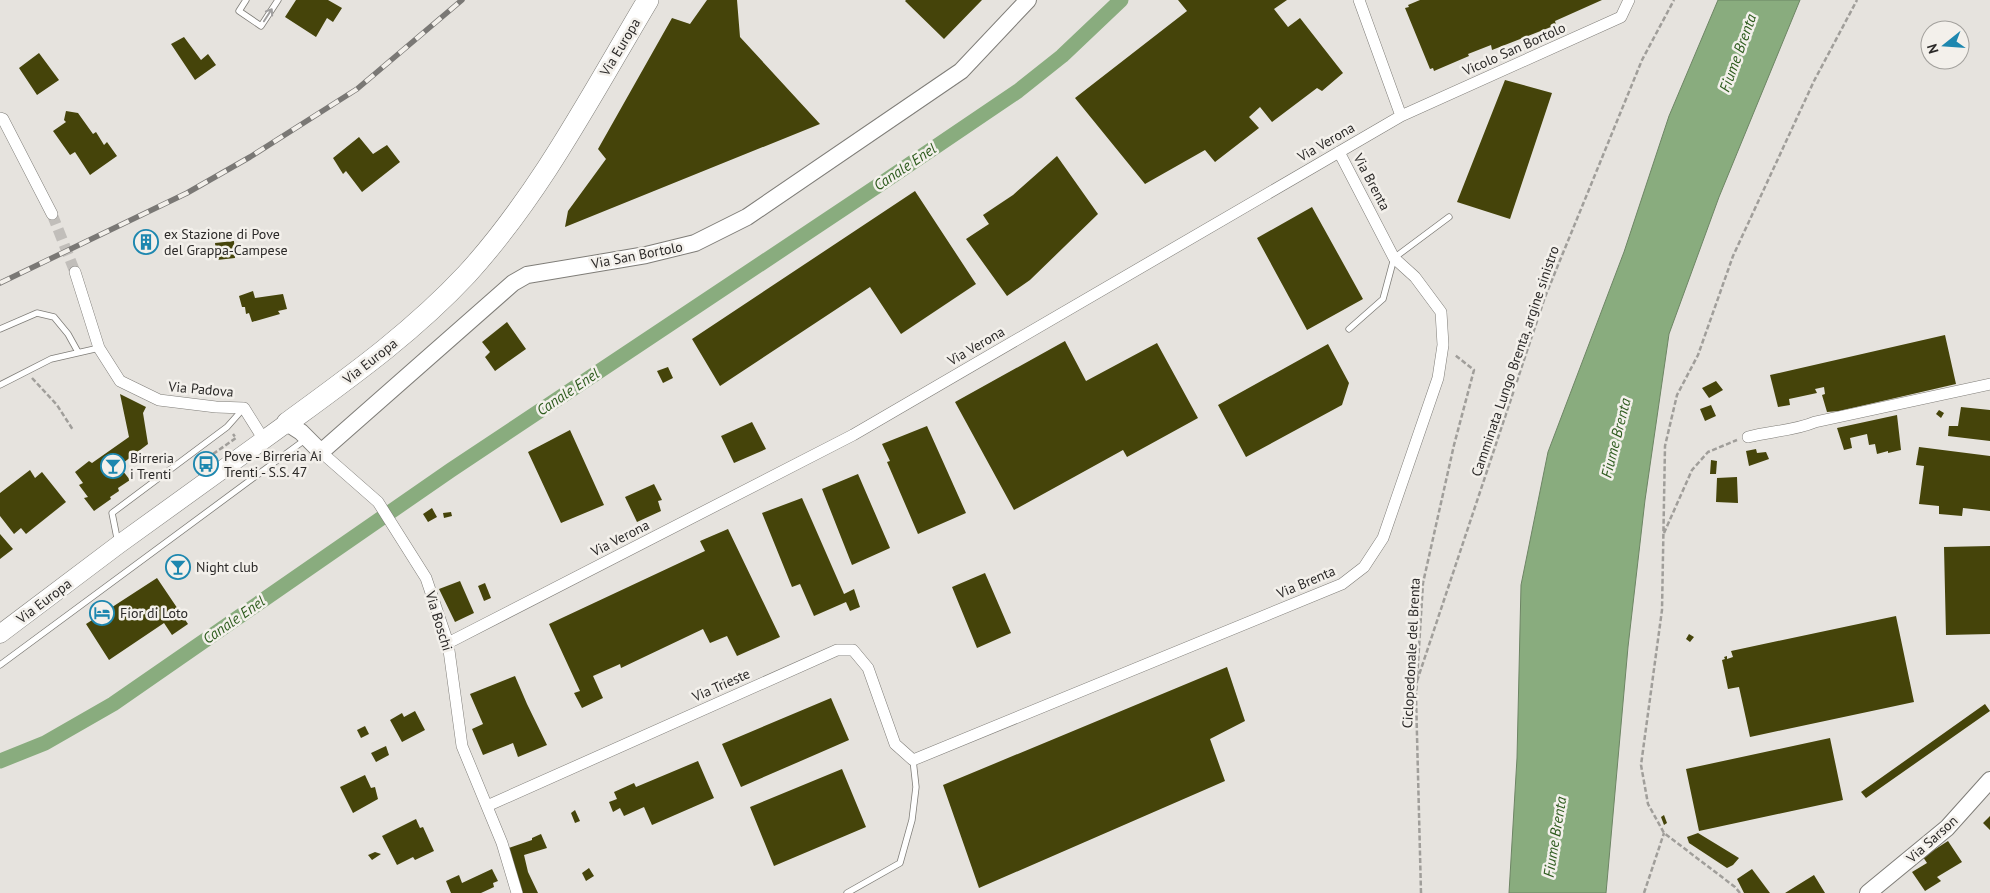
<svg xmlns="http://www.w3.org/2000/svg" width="1990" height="893" font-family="'PT Sans',sans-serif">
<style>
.water{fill:#89ac7e;stroke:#6d8564}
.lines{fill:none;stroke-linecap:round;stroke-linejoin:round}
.canal{stroke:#89ac7e;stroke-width:15}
.building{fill:#45440a}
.street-tunnel{stroke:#c1beba;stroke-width:11;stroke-dasharray:11 5.5;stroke-linecap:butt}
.lane-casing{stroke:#7f7d78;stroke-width:7}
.street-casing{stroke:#7f7d78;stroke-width:12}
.secondary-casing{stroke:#7f7d78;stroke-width:18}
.primary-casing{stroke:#7f7d78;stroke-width:19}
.highway-casing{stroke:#7f7d78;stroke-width:22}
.path{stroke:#a09e9a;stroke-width:2.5;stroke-dasharray:5 2.5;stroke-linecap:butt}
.lane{stroke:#fff;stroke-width:5.5}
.street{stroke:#fff;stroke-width:11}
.secondary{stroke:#fff;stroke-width:16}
.primary{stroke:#fff;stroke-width:18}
.highway{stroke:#fff;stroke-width:21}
.rail-casing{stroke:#7a7875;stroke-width:5.5}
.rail{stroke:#f3f0eb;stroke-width:4;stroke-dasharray:11;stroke-linecap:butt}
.oneway{stroke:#a09f9f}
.labels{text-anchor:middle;stroke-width:5;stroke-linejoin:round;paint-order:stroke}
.street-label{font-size:14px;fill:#2c2a29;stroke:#f3f0eb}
.poi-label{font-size:14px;fill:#2c2a29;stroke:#f3f0eb;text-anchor:start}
.water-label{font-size:15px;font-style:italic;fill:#2d5b1d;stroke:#f3f0eb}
</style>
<rect width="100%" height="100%" fill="#e6e3de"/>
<path class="water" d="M1718,0H1800L1719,197L1669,334L1645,500L1628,647L1606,893H1509L1517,758L1521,585L1548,452L1624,252L1669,116Z"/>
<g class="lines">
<path class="canal" d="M0,761L45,743L113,704L451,470L885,181L1018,91L1062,56L1121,0"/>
</g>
<path class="building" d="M296,0H328L342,8L333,22L327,18L316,37L285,17Z
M707,0H737L740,37L820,124L565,227L568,211L606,159L598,149L672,18L690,24Z
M906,0H982L944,39L905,1Z
M1178,0H1287L1274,9L1288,27L1300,18L1343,73L1322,91L1317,88L1272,122L1260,107L1249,117L1259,128L1215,162L1205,150L1145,184L1075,98L1187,11Z
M1420,0H1602L1555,21L1556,25L1492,50L1491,45L1468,54L1469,56L1434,71L1433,68L1430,69L1405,8L1409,7L1408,5Z
M184,37L201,60L208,54L216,65L195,80L171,44Z
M39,53L59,80L37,95L19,68Z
M1505,80L1552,93L1510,219L1457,202Z
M66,111L78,113L93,134L96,132L104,145L107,142L117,156L90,175L75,152L70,155L53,131L66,122L64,120Z
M359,137L373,154L387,145L400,162L362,192L346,171L343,174L333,158Z
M1057,156L1098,214L1030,280L1007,296L966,239L989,224L983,215L1013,195Z
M915,191L976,284L901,334L870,287L720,386L692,339Z
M1312,207L1363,299L1307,330L1257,238Z
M152,233L157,244L143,252L135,239Z
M234,241L235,258L217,260L215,243Z
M253,291L255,298L283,294L287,309L278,311L280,314L252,322L249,313L246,314L245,307H242L239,296Z
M507,322L526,349L495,371L485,357L490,352L482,342Z
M1945,335L1956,384L1839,411L1827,412L1822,395L1825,394L1824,387L1815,389L1817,393L1789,399L1790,405L1778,407L1770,375Z
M1065,341L1086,381L1157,343L1198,418L1127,457L1123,450L1014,510L955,402Z
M1328,344L1349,383L1342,405L1246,457L1218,405Z
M668,367L673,378L663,383L657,371Z
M1716,381L1723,390L1709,398L1702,388Z
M120,394L146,407L143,413L148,444L119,466L130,480L118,488L119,491L110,497L111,499L94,511L84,498L88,497L79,485L83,483L75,472L89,461L92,463L129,437Z
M1711,405L1716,416L1705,421L1700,409Z
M1961,407L1990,410V441L1948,436L1949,426H1958Z
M1939,410L1944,413L1941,418L1936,414Z
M1897,415L1901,450L1888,453V451L1877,454L1875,444L1869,445L1867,434L1850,438L1852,448L1844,450L1837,428Z
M752,422L766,449L734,463L721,436Z
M927,426L966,513L918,534L887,462L890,461L882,444Z
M570,430L604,505L561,523L528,452Z
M1919,447L1990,456V511L1963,508L1962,516L1939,514V506L1919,504L1924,466L1916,465Z
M1756,449L1757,453L1766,452L1769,459L1749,466L1746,451Z
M1711,460L1717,461L1716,474H1710Z
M30,470L35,478L42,472L66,502L26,534L21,528L14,534L0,516V493Z
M858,474L890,548L852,565L822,489Z
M1737,477L1738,503L1716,502L1717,478Z
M654,484L662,500L658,501L661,511L637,522L625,497Z
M802,498L844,594L854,589L860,607L850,611L846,602L814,616L800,584L792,587L762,513Z
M432,508L437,517L428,522L423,514Z
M451,512L452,516L444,518L443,513Z
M728,529L780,637L737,656L727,636L710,643L703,629L621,668L620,664L593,676L603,698L582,708L574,693L580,691L549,624L705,551L700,541Z
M0,534L13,549L0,559Z
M1990,546V634L1946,635L1944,547Z
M985,573L1011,633L977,648L952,587Z
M157,578L188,624L172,635L164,623L109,660L86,624Z
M460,581L474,613L455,622L439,589Z
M485,583L491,598L484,601L478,586Z
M1896,616L1914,702L1750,737L1739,687L1728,689L1722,660L1725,659L1724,657L1727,656V659L1733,657L1731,651Z
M1689,634L1694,637L1690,642L1686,639Z
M1227,667L1245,721L1210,739L1225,781L979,888L943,785Z
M515,676L527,704L547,745L518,757L513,743L483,755L472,729L483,724L470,694Z
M831,698L849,740L741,787L722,744Z
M1985,704L1990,711L1866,798L1861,792Z
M415,711L425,730L402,742L390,720L402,713L404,717Z
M365,726L369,734L361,738L357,730Z
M1830,738L1843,800L1699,831L1686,769Z
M386,746L389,755L376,762L371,753Z
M698,761L714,798L652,825L644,807L624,816L620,808L613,812L609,802L617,799L614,792L634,783L636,787Z
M842,769L866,827L774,866L750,807Z
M365,775L371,788L375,787L378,799L353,813L340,787Z
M575,810L580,821L575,823L571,813Z
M1664,815L1667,823L1664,825L1661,817Z
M1990,816V830L1983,823Z
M416,819L420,828L423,827L434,851L415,860L413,857L397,865L382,836Z
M1698,833L1739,858L1733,865L1727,868L1689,843L1687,837Z
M541,834L547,848L524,855L528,872L538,893H522L506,849L532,840V838Z
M1948,841L1962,862L1937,877L1941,881L1925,891L1912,872L1927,863L1923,857Z
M375,852L381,854L372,860L368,855Z
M589,868L594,876L586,881L582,873Z
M492,869L498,881L493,883L494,887L481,893H451L446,881L459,875L462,883Z
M1752,869L1770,893H1744L1737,879Z
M1814,875L1825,893H1785Z"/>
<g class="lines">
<path class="street-tunnel" d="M52,214L75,272"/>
<defs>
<path id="lane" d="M246,0L239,11L261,26L278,0
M0,329L37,313L54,317L68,334L78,352
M1349,329L1383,299L1394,258L1449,217
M0,385L51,359L99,348
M118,543L112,513L227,427L243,409
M0,665L306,439
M847,893L900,863L912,820L916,787L913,760"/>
<path id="street" d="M1401,116L1621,17L1629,0
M0,118L3,119L52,214
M75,272L99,348L120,381L159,400L216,407L244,408L264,440
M1748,437C1770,431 1794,431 1815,422L1990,384
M321,452L378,502L426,578L448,643L462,746L502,843L517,893
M448,643L853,435L1401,116L1359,0
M487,806L837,650H853L868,668L895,744L913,760L1342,584L1364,567L1383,538L1438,378L1443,345L1441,312L1415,277L1394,258L1339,152"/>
<path id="secondary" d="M287,423L301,432L321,452L513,283L527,275L646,255L695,243L747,217L961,71L1028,0
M1868,893L1947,828L1990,780"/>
<path id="primary" d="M0,634L118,545L287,423"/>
<path id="highway" d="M287,423C350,377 413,332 467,274C540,194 593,92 648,0"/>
</defs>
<use href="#lane" class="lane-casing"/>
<use href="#street" class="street-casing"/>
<use href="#secondary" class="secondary-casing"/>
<use href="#primary" class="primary-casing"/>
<use href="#highway" class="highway-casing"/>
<path class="path" d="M32,378L57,405L73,430
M213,454L236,438L233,434
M1664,533L1692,470L1708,452L1737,440
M1417,681L1545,297L1642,60L1674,0
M1421,893L1416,696L1423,583L1454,445L1474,370L1455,355
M1644,893L1664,833
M1740,893L1735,887L1664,833L1648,804L1641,765L1662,610L1665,446L1677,395L1698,355L1733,256L1814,81L1857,0"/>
<use href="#lane" class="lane"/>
<use href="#street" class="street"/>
<use href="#secondary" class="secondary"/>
<use href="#primary" class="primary"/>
<use href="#highway" class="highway"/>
<defs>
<path id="rail" d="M0,283L187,193L250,157L357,89L462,0"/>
</defs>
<use href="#rail" class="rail-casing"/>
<use href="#rail" class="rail"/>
</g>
<defs><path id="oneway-shaft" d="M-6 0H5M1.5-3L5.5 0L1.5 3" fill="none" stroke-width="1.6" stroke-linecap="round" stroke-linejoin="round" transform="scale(1.25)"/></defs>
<use class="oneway" href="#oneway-shaft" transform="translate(268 15) rotate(-57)"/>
<defs>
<symbol id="building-ring" viewBox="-11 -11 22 22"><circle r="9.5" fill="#f3f0eb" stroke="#1d87af" stroke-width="1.5"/><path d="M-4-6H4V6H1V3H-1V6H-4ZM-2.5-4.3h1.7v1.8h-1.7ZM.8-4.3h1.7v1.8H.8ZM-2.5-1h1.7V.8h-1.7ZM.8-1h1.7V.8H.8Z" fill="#1d87af"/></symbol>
<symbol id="bus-ring" viewBox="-11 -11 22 22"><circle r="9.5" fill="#f3f0eb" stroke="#1d87af" stroke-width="1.5"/><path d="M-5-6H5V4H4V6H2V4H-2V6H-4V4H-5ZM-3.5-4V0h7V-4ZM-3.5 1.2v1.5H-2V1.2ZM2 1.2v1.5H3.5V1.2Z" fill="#1d87af"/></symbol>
<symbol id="bar-ring" viewBox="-11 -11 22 22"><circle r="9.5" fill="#f3f0eb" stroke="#1d87af" stroke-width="1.5"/><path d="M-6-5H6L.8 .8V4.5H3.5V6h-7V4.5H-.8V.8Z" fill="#1d87af"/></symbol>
<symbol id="hotel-ring" viewBox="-11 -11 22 22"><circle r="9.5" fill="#f3f0eb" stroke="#1d87af" stroke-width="1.5"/><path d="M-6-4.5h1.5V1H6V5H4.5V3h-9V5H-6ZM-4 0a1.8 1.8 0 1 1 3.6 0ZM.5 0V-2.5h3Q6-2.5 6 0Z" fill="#1d87af"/></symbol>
</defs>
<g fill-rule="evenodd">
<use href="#building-ring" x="132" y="228" width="28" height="28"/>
<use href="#bus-ring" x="192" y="450" width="28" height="28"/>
<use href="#bar-ring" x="99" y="452" width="28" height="28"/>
<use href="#bar-ring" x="164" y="553" width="28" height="28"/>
<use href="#hotel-ring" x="88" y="599" width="28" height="28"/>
</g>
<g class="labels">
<g class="street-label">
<text transform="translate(620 47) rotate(-59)" y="5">Via Europa</text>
<text transform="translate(1514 49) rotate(-24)" y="5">Vicolo San Bortolo</text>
<text transform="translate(1326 142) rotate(-30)" y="5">Via Verona</text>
<text transform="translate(1372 182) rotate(62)" y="5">Via Brenta</text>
<text transform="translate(637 255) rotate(-11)" y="5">Via San Bortolo</text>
<text transform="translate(976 346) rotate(-30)" y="5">Via Verona</text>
<text transform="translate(370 361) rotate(-38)" y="5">Via Europa</text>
<text transform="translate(1515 361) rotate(-71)" y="5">Camminata Lungo Brenta, argine sinistro</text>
<text transform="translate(201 389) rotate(5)" y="5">Via Padova</text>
<text transform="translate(620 538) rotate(-27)" y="5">Via Verona</text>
<text transform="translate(1306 582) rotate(-23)" y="5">Via Brenta</text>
<text transform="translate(44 601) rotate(-37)" y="5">Via Europa</text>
<text transform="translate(439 621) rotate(73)" y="5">Via Boschi</text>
<text transform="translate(1411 653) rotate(-87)" y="5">Ciclopedonale del Brenta</text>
<text transform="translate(721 685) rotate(-24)" y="5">Via Trieste</text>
<text transform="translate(1932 839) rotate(-42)" y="5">Via Sarson</text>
</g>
<g class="poi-label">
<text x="164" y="239">ex Stazione di Pove<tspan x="164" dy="16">del Grappa-Campese</tspan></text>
<text x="224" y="461">Pove - Birreria Ai<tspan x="224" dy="16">Trenti - S.S. 47</tspan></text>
<text x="130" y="463">Birreria<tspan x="130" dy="16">i Trenti</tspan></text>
<text x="196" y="572">Night club</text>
<text x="120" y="618">Fior di Loto</text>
</g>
<g class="water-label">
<text transform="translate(1738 53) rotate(-70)" y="5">Fiume Brenta</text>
<text transform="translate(905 167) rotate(-34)" y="5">Canale Enel</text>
<text transform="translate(568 392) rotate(-34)" y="5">Canale Enel</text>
<text transform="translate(1616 438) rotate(-76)" y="5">Fiume Brenta</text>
<text transform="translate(234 620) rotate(-35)" y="5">Canale Enel</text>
<text transform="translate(1555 837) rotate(-81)" y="5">Fiume Brenta</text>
</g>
</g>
<g transform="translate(1945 45) rotate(253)"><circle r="24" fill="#f3f0eb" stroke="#a3a19d"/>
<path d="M0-4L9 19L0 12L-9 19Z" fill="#1d87af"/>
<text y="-8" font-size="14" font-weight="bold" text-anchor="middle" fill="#2c2a29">N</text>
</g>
</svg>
